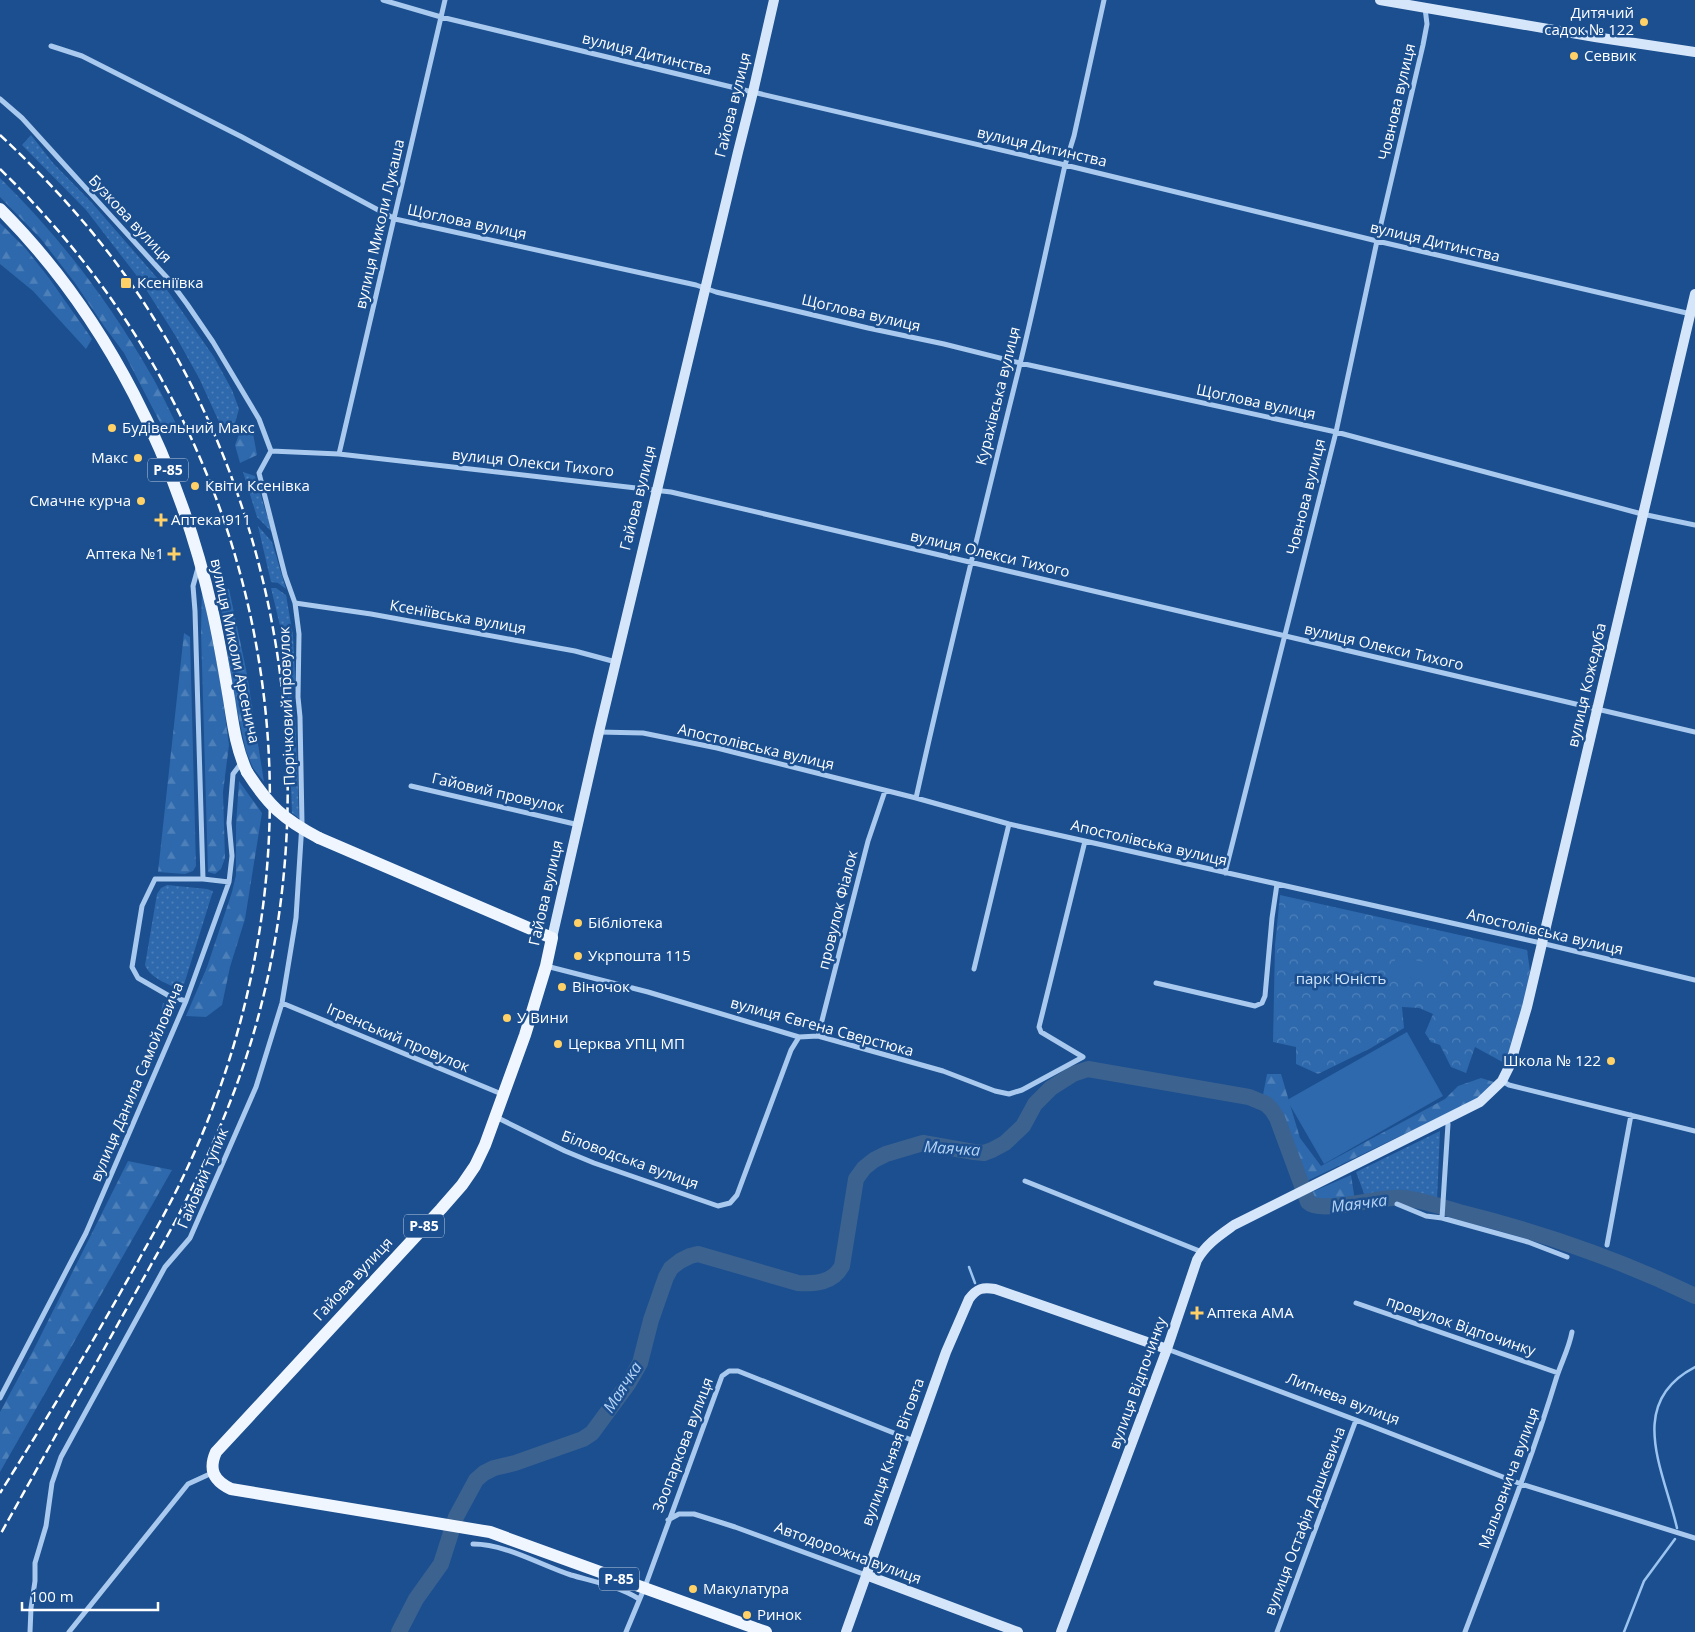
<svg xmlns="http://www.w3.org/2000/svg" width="1695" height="1632" font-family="'Open Sans',sans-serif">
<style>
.grass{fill:url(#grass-dots)}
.forest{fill:url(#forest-firs)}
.park{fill:url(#park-crowns)}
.garden{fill:#2e69ad}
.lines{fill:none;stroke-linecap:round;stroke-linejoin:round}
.stream{stroke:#9cc4f0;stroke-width:2.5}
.river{stroke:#3c6290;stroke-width:16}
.street{stroke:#a9c9ee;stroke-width:5}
.secondary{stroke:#d6e6fa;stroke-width:10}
.primary{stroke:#f0f6ff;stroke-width:12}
.rail{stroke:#fff;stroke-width:2.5;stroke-dasharray:9 4;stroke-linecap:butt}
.primary-bridge{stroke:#f0f6ff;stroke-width:12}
.poi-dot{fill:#ffd166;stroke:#1b4f8f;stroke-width:2}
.labels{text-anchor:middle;stroke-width:5;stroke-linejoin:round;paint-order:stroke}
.shield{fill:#1b4f8f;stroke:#bbcadd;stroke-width:1}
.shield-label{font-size:14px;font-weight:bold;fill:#fff}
.poi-label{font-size:15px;fill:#fff;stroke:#1b4f8f;text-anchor:start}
.street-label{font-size:15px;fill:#fff;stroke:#1b4f8f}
.park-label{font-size:15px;fill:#cfe3fa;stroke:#1b4f8f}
.water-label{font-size:16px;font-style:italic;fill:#b5d3f5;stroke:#1b4f8f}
</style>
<defs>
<pattern id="grass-dots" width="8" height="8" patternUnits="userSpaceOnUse" patternTransform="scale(1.25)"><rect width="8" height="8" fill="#2e69ad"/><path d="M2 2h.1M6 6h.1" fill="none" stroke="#4d80b9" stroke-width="1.8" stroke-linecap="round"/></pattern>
<pattern id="forest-firs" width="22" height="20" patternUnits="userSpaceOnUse" patternTransform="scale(1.25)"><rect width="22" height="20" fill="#2e69ad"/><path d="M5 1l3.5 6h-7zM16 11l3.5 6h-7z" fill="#4d80b9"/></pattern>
<pattern id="park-crowns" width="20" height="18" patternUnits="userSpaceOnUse" patternTransform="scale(1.25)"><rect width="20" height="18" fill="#2e69ad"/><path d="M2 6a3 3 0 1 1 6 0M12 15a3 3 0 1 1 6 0" fill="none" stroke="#4d80b9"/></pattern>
</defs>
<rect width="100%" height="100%" fill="#1b4f8f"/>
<path class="grass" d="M31,135L53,163L92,203L165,287L214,357L232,390L239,409L235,423L228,435H225L199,378L175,335L140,280L86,210L22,145Z
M243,472L255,476L272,532L257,517Z
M258,526L272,542L286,589L278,583L271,582Z
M271,588H276L286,595L293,636L296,693Z
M287,672L295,716L299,818L292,813Z
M167,885L207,889L213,891L182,991C170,984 150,979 145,965L157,894L161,888Z
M163,1003L169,1004L173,1012L160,1039L155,1038Z
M1440,1131L1437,1201L1407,1193L1366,1199L1356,1172Z"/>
<path class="forest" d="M0,178C59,236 109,301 150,373C162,393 171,414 181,434L165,432L124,353L104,326L75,283L41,239L0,197Z
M0,223L26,249L49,278L92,339L86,349L33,291L0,264Z
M252,428L257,455L240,463L235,445L241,429Z
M202,588L220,679L229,745L223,792L225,858L221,869L215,874L208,872L201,632Z
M223,588L229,589L247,674L264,782L253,768L246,751L234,696L219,594Z
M184,633L190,637L196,866L193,871L185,874L158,872Z
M239,781L262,813L245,919L230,967L222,1005L206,1017L186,1016L207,967L232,892L236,875V825Z
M1267,1074H1281L1300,1138L1321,1166L1445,1099L1458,1086L1481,1078L1494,1082L1490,1089L1477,1099L1307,1181L1270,1103L1263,1095Z
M128,1161L172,1170L0,1472V1412L35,1347Z
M1351,1175L1355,1201L1316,1200L1312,1192Z"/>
<path class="park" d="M1280,895L1527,950L1530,971L1523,1014L1506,1064L1475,1047L1466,1073L1451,1067L1440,1045L1431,1042L1425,1033L1433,1014L1419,1008L1402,1007L1404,1028L1371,1048L1318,1074L1296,1064V1047L1273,1042L1275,945Z"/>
<path class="garden" d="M1431,952L1444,955L1441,972H1437L1435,983L1392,974L1396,956L1428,963Z
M1407,1032L1443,1096L1324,1164L1287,1100Z"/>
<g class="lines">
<path class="stream" d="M969,1267L975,1283
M1677,1528C1664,1471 1625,1403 1695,1367
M1624,1632L1644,1581L1675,1539"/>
<path class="river" d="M399,1632L416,1599L441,1564L456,1517L476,1480L484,1473L494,1468L515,1463L583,1439L592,1433L628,1384L640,1363L651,1320L666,1277L671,1268L680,1261L690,1256L698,1254L798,1283C815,1284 833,1283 842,1266L856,1179L864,1168L874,1160L886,1154L923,1143L974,1152L984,1153L992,1150L1005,1143L1023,1126L1035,1104L1051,1088L1073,1074L1088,1069L1249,1097L1266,1104L1272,1110L1277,1118L1308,1202C1321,1215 1382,1195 1404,1198C1422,1200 1445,1208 1463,1213C1543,1233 1621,1260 1695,1296"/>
<path class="street" d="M383,0L441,17L744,90L1065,165L1377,241L1691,314
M51,46L82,56L242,137L395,219L696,285L716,292L868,328L944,344L1020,363L1336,432L1642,514L1695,525
M0,99L22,118L170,281L187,304L213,342L259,419L271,451
M271,451L339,454L671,492L1695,732
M339,454L445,0
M198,568L193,586L195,611L203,879L229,882
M295,603L371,614L575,651L616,662
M599,732L643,733L717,748L916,798L1009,824L1541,943L1695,980
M411,786L579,825
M916,798C948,653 984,509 1020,364C1036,299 1050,232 1065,165L1074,136L1104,0
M1225,873L1336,432L1377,241L1423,45L1427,24L1425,8
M546,966L648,992L799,1037L818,1036L943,1071L995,1091L1009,1094L1022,1090L1083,1057
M974,969L1009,824
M1156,983L1255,1006L1262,1003L1265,996L1272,918L1277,884
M186,1001L171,997L138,978L132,967L142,906L155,879H203
M282,1003L504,1095
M818,1036L868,841L885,791
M1083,1057L1041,1032L1039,1027L1085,841
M1502,1081L1509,1085L1695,1131
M496,1117L565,1151L594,1163L718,1206L730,1203L737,1195L791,1050L799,1037
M1025,1181L1202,1252
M1397,1204L1426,1216L1442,1218L1528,1242L1567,1257
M1442,1218L1448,1124L1446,1120
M1607,1245L1631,1115
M1356,1303L1558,1373
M1167,1349L1356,1420L1521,1484L1695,1538
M0,1398L86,1233L186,1001L229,882L232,856L229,823L233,774L242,762
M668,1520L679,1514H694L735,1527L866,1575
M473,1544C506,1544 540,1565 571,1575C595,1582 618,1586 639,1599
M30,1632L31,1608L35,1581V1563L46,1526L52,1483L61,1457L165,1267L190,1238L256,1087L282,1003L296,918L302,823L300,717L298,697L299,634L295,603L285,575L259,473L271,451
M69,1632L188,1484L212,1473
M626,1632L646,1584L722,1376L729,1371H738L914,1441
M1277,1632L1356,1420
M1465,1632C1497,1547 1531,1462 1557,1376C1562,1361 1569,1348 1572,1332"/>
<path class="secondary" d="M1380,0L1595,37L1695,52
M552,938L599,732L738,152L753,92L774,0
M866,1575L1018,1632
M846,1632L946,1352L969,1299C977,1288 983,1287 995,1289L1167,1349
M1061,1632L1167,1349L1197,1260C1206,1244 1220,1235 1234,1225L1480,1102L1502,1081L1510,1065L1527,1007L1695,294"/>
<path class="primary" d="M0,209C108,317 178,461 212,609C219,639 224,669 229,699C233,724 236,749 247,772
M319,838L552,938L546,966L525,1035L485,1145L475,1166L462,1185L441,1209L216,1452C208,1470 214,1481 231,1489L490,1532L766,1632"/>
<path class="rail" d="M0,135C58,189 111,249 153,317C280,520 320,774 261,1006C242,1082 211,1152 175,1222L0,1535
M0,169C244,405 332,751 225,1073C215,1103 203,1134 190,1162C173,1200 152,1236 132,1272C90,1347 46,1420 0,1493"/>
<path class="primary-bridge" d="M247,772C269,806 283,819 319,838"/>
</g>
<g class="poi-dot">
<circle cx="1644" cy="22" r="5"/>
<circle cx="1574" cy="56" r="5"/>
<rect x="120" y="277" width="12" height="12" rx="2.5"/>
<circle cx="112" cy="428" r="5"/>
<circle cx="138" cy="458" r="5"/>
<circle cx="195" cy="486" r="5"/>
<circle cx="141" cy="501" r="5"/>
<path d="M158.5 512.5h5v5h5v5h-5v5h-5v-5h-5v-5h5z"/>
<path d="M171.5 546.5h5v5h5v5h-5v5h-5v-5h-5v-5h5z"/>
<circle cx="578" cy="923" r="5"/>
<circle cx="578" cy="956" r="5"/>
<circle cx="562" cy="987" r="5"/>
<circle cx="507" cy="1018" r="5"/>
<circle cx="558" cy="1044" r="5"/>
<circle cx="1611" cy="1061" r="5"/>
<path d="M1194.5 1305.5h5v5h5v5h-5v5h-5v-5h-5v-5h5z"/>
<circle cx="693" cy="1589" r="5"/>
<circle cx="747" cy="1615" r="5"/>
</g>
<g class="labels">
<g class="shield">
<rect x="148" y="458.5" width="40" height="23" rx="4"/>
<rect x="404" y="1214.5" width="40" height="23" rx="4"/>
<rect x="599" y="1567.5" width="40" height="23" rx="4"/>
</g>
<g class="shield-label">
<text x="168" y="475">Р-85</text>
<text x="424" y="1231">Р-85</text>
<text x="619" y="1584">Р-85</text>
</g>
<g class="poi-label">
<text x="1634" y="18" text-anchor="end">Дитячий<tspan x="1634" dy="17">садок № 122</tspan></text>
<text x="1584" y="61">Севвик</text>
<text x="137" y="288">Ксеніївка</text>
<text x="122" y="433">Будівельний Макс</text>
<text x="128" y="463" text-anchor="end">Макс</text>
<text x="205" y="491">Квіти Ксенівка</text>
<text x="131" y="506" text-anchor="end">Смачне курча</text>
<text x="171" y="525">Аптека 911</text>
<text x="164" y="559" text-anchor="end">Аптека №1</text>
<text x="588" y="928">Бібліотека</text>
<text x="588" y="961">Укрпошта 115</text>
<text x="572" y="992">Віночок</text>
<text x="517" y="1023">У Вини</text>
<text x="568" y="1049">Церква УПЦ МП</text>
<text x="1601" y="1066" text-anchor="end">Школа № 122</text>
<text x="1207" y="1318">Аптека АМА</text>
<text x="703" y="1594">Макулатура</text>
<text x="757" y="1620">Ринок</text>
</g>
<g class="street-label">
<text transform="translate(647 54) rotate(14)" y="5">вулиця Дитинства</text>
<text transform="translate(1397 102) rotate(-77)" y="5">Човнова вулиця</text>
<text transform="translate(733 105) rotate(-76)" y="5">Гайова вулиця</text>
<text transform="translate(1042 147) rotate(13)" y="5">вулиця Дитинства</text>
<text transform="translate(130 219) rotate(47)" y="5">Бузкова вулиця</text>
<text transform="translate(467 222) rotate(12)" y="5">Щоглова вулиця</text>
<text transform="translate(380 224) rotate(-77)" y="5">вулиця Миколи Лукаша</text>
<text transform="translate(1435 242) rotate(13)" y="5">вулиця Дитинства</text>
<text transform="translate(861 313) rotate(13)" y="5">Щоглова вулиця</text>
<text transform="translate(998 396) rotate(-76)" y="5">Курахівська вулиця</text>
<text transform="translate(1256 402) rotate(12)" y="5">Щоглова вулиця</text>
<text transform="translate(533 463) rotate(6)" y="5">вулиця Олекси Тихого</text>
<text transform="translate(1306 497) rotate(-76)" y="5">Човнова вулиця</text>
<text transform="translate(638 498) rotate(-76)" y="5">Гайова вулиця</text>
<text transform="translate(990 554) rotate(13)" y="5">вулиця Олекси Тихого</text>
<text transform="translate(458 617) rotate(10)" y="5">Ксеніївська вулиця</text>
<text transform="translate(1384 647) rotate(13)" y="5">вулиця Олекси Тихого</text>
<text transform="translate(235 651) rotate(78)" y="5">вулиця Миколи Арсенича</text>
<text transform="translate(1587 685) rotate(-77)" y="5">вулиця Кожедуба</text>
<text transform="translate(287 706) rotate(-92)" y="5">Порічковий провулок</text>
<text transform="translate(756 747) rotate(13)" y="5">Апостолівська вулиця</text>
<text transform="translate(498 793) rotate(13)" y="5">Гайовий провулок</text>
<text transform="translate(1149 843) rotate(13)" y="5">Апостолівська вулиця</text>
<text transform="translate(546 893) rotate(-77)" y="5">Гайова вулиця</text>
<text transform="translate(838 910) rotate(-76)" y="5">провулок Фіалок</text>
<text transform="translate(1545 932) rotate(13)" y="5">Апостолівська вулиця</text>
<text transform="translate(822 1027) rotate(15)" y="5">вулиця Євгена Сверстюка</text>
<text transform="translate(398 1038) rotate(23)" y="5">Ігренський провулок</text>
<text transform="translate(137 1082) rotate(-67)" y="5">вулиця Данила Самойловича</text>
<text transform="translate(630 1160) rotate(20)" y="5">Біловодська вулиця</text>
<text transform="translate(203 1178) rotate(-67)" y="5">Гайовий тупик</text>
<text transform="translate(353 1279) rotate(-47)" y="5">Гайова вулиця</text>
<text transform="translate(1461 1326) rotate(19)" y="5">провулок Відпочинку</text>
<text transform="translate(1138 1383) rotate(-70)" y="5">вулиця Відпочинку</text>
<text transform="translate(1343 1399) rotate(21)" y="5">Липнева вулиця</text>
<text transform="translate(683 1445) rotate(-69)" y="5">Зоопаркова вулиця</text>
<text transform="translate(893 1452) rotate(-70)" y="5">вулиця Князя Вітовта</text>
<text transform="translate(1509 1478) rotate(-70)" y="5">Мальовнича вулиця</text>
<text transform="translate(1305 1521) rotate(-69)" y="5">вулиця Остафія Дашкевича</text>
<text transform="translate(848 1553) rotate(20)" y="5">Автодорожна вулиця</text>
</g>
<g class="park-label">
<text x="1341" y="984">парк Юність</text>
</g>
<g class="water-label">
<text transform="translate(952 1148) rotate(4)" y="6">Маячка</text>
<text transform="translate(1359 1203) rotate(-7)" y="6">Маячка</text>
<text transform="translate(622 1387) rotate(-57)" y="6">Маячка</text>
</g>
</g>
<path d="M22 1602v8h136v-8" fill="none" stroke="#ffffff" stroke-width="2.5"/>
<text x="30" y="1602" font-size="15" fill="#ffffff" stroke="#1b4f8f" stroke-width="4" paint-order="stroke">100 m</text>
</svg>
